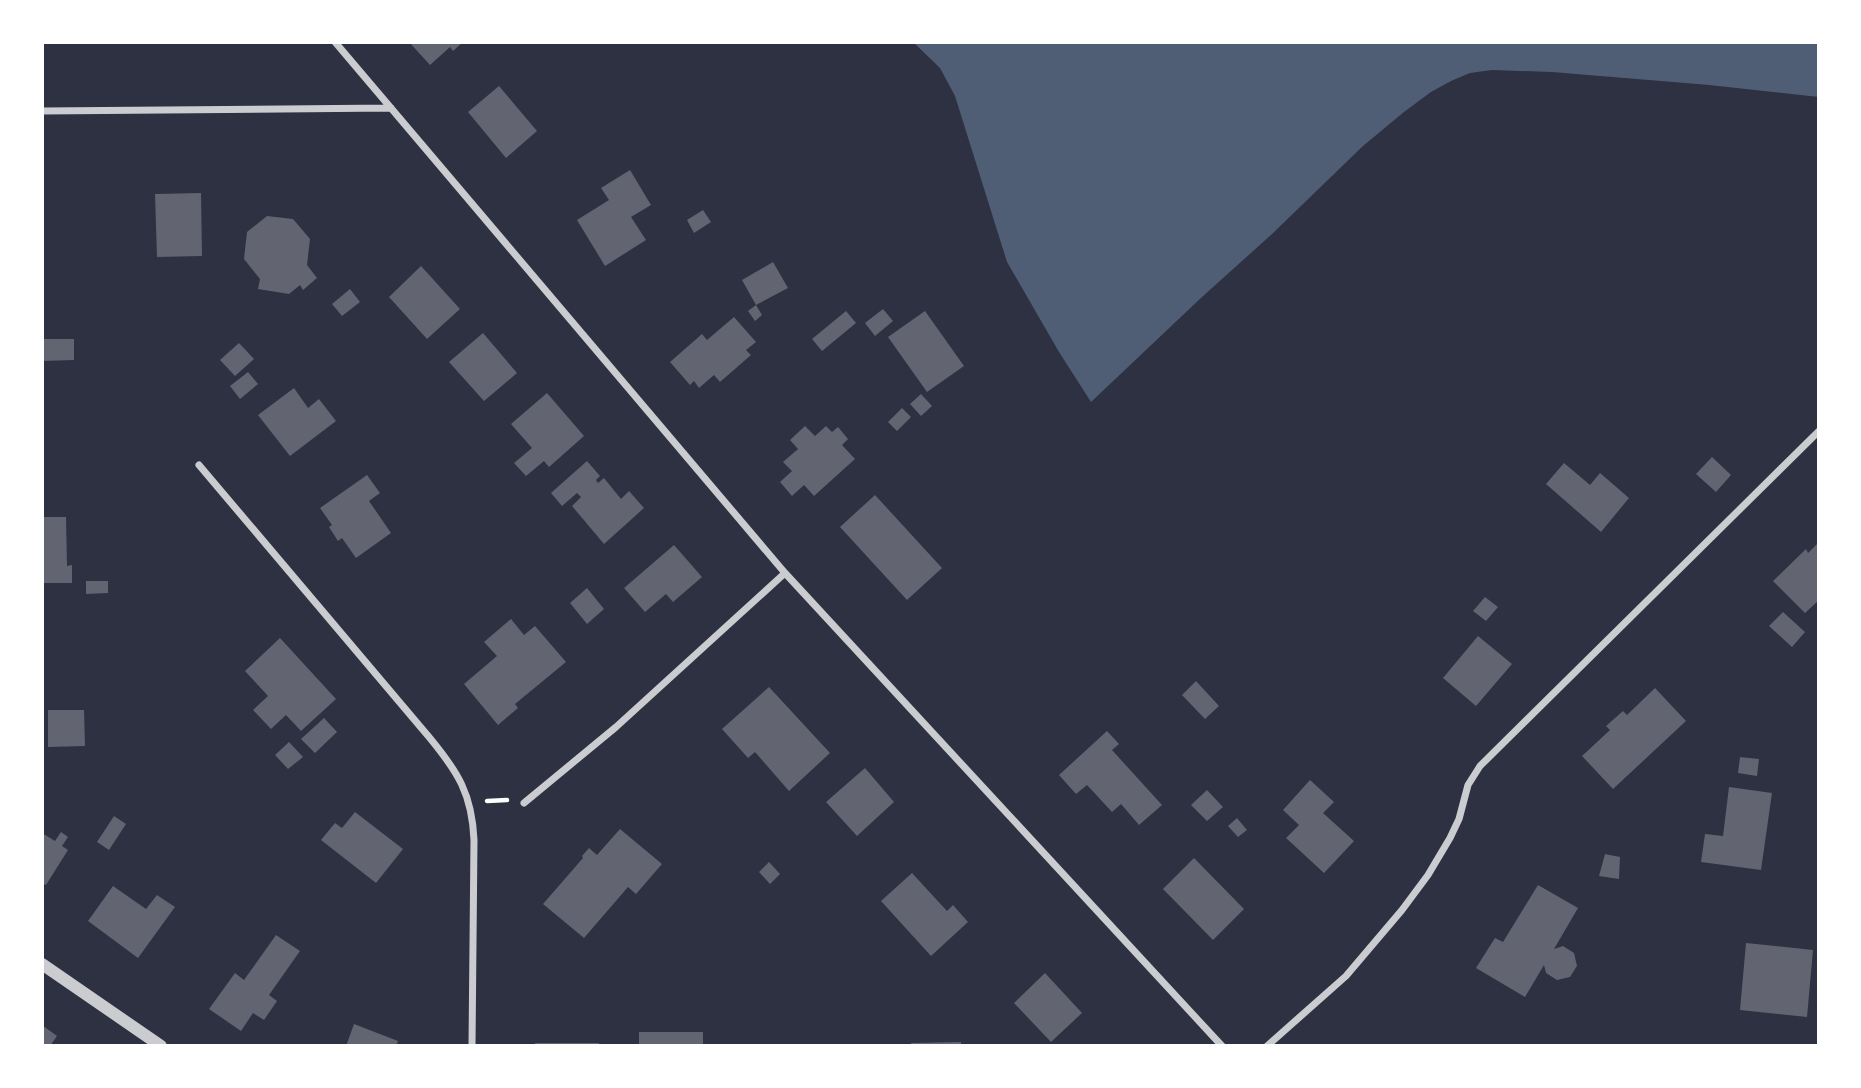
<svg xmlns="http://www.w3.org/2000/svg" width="1861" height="1088" font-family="Commissioner,sans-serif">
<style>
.water{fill:#4f5d75}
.building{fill:#626471}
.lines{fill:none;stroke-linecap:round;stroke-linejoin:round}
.path{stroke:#fff;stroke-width:4.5}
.minor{stroke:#caccd0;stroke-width:7}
.tertiary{stroke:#caccd0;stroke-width:12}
</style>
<rect width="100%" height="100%" fill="#2d3142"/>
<path class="water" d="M913,42H1819V97L1709,85L1552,72L1492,70L1470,73L1451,81L1431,92L1404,112L1363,146L1272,234L1202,297L1091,402L1059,352L1007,262L955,96L940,68Z"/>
<path class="building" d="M409,42H463L453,51L450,47L430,65Z
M499,86L537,131L506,158L468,112Z
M630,170L651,205L631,217L646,240L605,266L577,220L609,200L601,188Z
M201,193L202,256L157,257L155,194Z
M703,210L711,222L694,233L687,220Z
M267,216L293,219L310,239L307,265L317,278L303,290L300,285L289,294L258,289L260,279L244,259L247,232Z
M773,262L788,288L756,305L742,280Z
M421,266L460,309L427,339L389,297Z
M350,289L360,302L342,316L332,304Z
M756,305L762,315L755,321L748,311Z
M883,309L893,321L875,336L865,323Z
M846,311L856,323L822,351L812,339Z
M925,311L964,366L927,392L888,337Z
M734,317L756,342L746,350L751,355L720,382L714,375L699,388L694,381L690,385L670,362L702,334L707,340Z
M483,333L517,373L484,401L449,362Z
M42,339H74V360L42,361Z
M239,343L254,359L235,376L220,360Z
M248,372L258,384L240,399L230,386Z
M294,388L308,408L319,399L336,421L290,456L258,415Z
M547,393L584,436L549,467L544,461L526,476L514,463L532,448L511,424Z
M921,394L932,406L921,416L910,404Z
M902,408L911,417L897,431L888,422Z
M805,426L815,436L826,426L832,432L838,427L848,439L842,445L855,459L814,496L804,485L792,496L780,482L792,471L783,462L798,449L790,440Z
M1712,457L1731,475L1716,492L1696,474Z
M587,461L600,476L596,480L598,483L604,478L621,499L629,491L644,508L604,544L572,506L581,497L577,493L562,506L551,493Z
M1564,463L1590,485L1600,473L1629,498L1601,532L1546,484Z
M367,475L380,493L369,501L391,533L356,558L342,538L338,541L329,527L332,525L320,508Z
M875,495L942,568L907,600L840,527Z
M42,517H66L67,566L72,565V583H42Z
M1819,542V600L1805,613L1773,581L1806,549L1808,553Z
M674,545L702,577L673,602L666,594L645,612L624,588Z
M86,581H108V593L86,594Z
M587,588L604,609L587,624L570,603Z
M1485,597L1498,607L1486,621L1473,611Z
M1783,612L1805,632L1792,647L1769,626Z
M511,619L524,635L535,626L566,662L515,704L518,708L498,725L464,684L497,656L484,642Z
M1478,636L1512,664L1476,706L1443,678Z
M280,638L336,699L301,731L286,715L271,729L253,710L268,696L245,671Z
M1196,681L1219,706L1205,719L1182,695Z
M769,687L830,753L789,791L755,752L748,758L722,729Z
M1655,688L1686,721L1613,789L1582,756L1610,730L1606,726L1623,711L1627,715Z
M48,710H84L85,746L48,747Z
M324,718L337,732L315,753L301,739Z
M1107,731L1119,744L1112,750L1162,805L1139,825L1121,804L1112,812L1087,785L1076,794L1059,775Z
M289,742L303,757L288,769L275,755Z
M1740,757L1759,759L1757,776L1738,773Z
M865,768L894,802L857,836L826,802Z
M1310,780L1334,802L1323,813L1354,841L1324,873L1286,838L1299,825L1283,810Z
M1729,787L1772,793L1761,870L1701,862L1705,834L1723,836Z
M1207,790L1223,807L1207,821L1191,805Z
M355,812L403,849L376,883L321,840L335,823L342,828Z
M114,816L126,824L109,850L97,842Z
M1237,818L1247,830L1238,837L1228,826Z
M620,829L662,864L636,894L628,887L584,938L543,904L583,858L582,856L589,848L597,855Z
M61,832L68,837L62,846L68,850L46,885L42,883V833L55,841Z
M1605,854L1620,857L1619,879L1599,876Z
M1194,858L1244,909L1213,940L1163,889Z
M769,862L780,874L770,884L759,872Z
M912,873L947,911L953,905L968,922L931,956L881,901Z
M1538,885L1578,908L1554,949L1563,946L1574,953L1577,966L1570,977L1557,980L1546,973L1544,965L1525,997L1476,968L1495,938L1503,942Z
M113,886L146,909L157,895L175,907L138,958L88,921Z
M276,935L300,951L269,995L277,1001L264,1020L253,1013L241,1031L209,1009L235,973L244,980Z
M1746,943L1813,950L1807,1017L1740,1010Z
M1045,973L1082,1013L1051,1042L1014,1003Z
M354,1024L398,1041L396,1046H346Z
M42,1025L57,1036L50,1046H42Z
M639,1032H703V1046H639Z
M961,1042V1046H911V1043Z
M535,1043H599V1046H535Z"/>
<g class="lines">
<path class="path" d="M487,801L507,800"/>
<path class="minor" d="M335,42L785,573L1222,1046
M42,111L391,108
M199,465L429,737C458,772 472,794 474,840L472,1046
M524,803L616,727L785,573
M1267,1046L1346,976L1402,910L1428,875L1450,838L1459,819L1468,785L1480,766L1819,431"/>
<path class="tertiary" d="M42,964L161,1046"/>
</g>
<rect width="1861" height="1088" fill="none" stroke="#ffffff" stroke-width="88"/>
</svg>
